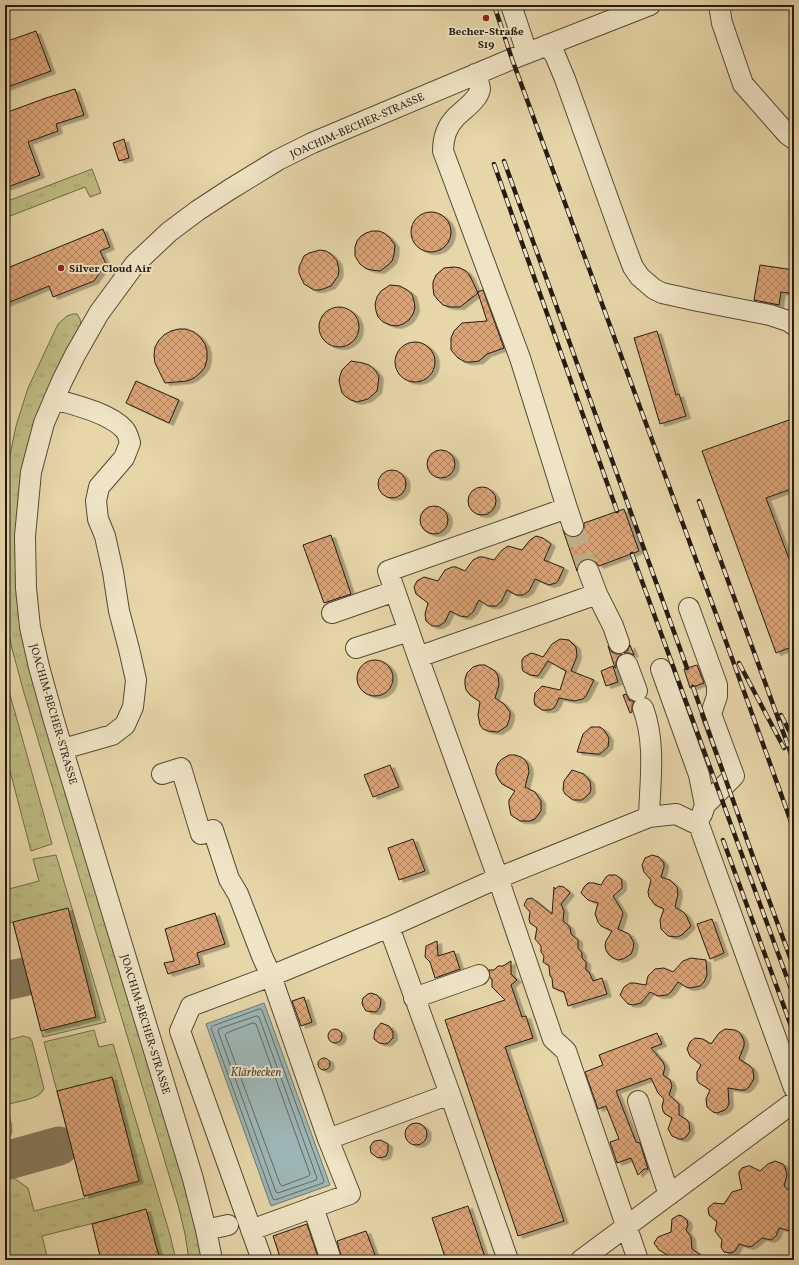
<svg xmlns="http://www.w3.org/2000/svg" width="799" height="1265" font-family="Vollkorn,serif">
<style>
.grass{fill:url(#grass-tufts);stroke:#716c4a}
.water{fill:#9db6b5;stroke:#6d7873}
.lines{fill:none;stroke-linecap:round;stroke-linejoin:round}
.shore{stroke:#616963;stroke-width:1}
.taxiway{stroke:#86795c;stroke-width:39}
.building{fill:url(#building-cross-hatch);stroke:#251c11;filter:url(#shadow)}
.minor-tunnel{stroke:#bfb18a;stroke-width:20;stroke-dasharray:20 10;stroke-linecap:butt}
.minor-casing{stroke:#554a37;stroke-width:22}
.minor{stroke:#efe4c6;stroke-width:20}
.rail-casing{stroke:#251c11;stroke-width:4.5}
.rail{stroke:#efe4c6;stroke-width:3;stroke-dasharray:9;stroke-linecap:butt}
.poi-dot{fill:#8f2418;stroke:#efe4c6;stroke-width:1.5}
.labels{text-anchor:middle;stroke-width:4;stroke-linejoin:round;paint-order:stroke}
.poi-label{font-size:11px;font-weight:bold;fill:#251c11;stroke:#efe4c6}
.street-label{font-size:11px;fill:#251c11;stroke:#efe4c6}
.water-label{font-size:12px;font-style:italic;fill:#494a42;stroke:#efe4c6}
</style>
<defs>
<pattern id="grass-tufts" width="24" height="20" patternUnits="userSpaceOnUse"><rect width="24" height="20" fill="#bdbc82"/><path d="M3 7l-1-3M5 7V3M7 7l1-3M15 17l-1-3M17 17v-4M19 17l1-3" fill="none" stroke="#a2a16f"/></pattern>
<pattern id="building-cross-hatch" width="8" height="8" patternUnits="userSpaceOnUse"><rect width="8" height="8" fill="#dba477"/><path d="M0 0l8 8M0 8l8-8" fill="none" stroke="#b18560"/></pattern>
<filter id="shadow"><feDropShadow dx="4.5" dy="2.5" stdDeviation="0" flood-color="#0004"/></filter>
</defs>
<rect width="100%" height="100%" fill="#e6d6a8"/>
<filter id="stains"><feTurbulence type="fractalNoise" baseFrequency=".005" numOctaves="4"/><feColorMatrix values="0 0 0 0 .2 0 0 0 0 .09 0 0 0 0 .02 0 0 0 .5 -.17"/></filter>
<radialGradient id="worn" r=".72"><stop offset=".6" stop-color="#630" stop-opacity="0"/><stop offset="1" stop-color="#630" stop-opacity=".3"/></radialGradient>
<path class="grass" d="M92,169L101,193L90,197L85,187L5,218V202Z
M73,314H77L80,319L81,325L17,560L189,1196L204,1260H189L185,1234L178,1205L24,693L11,645L5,609V479L16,426L28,388L58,324L67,316Z
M5,677L52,844L31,851L5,752Z
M56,855L106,1022L43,1037L13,922L9,923L5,910V890L39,881L33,859Z
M94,1030L99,1047L113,1044L170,1235L176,1260H160L146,1210L42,1236L48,1260H5V1178H14L28,1188L34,1211L85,1198L44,1042Z
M23,1036L30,1038L32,1041L44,1089C39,1100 17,1101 6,1105C9,1119 18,1132 5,1143V1041Z"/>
<path class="water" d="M264,1003L330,1185L271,1206L206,1024Z"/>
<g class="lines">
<path class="shore" d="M260,1009L262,1010L324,1181L323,1183L275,1200L273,1199L211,1028L213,1026Z
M257,1016L259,1017L317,1178L316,1180L278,1193L276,1192L218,1031L219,1029Z
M253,1023L256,1024L310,1174L309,1176L282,1186L280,1184L225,1035L227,1033Z"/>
<path class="taxiway" d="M5,981L24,977
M5,1161L59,1146"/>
</g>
<path class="building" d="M36,31L51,71L5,88V42Z
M75,89L84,115L56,124L58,131L28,142L40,175L5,188V113L46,98Z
M124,139L129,158L119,161L113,143Z
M411 232a20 20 0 1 1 40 0a20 20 0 1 1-40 0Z
M103,229L110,247L100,251L106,264L94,281L53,297L49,286L5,304V269Z
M372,231H379L384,233L389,237L395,245L394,255L392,261L388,265L380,271L371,270L365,268L360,264L355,256V247L357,241L361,236L366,233Z
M320,250L326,251L331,254L337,261L339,270L338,276L331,286L320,290H314L304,284L299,273V267L304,256L309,253Z
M760,265L794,270V294L781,292L779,305L754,300Z
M454,267L460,268L466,271L470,276L478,293V292L483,290L504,348L487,354L479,361L472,362H465L458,358L451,350V338L454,331L462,323L487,321L478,293L460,307H450L443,305L438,300L434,295L433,288V282L436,275L444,268Z
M390,285L400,286L407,290L412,294L414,301L415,308L413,314L409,320L403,324L397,326L390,325L383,322L378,317L376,311L375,304L377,297L381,291Z
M319 327a20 20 0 1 1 40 0a20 20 0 1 1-40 0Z
M179,329H186L194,332L200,337L205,344L207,351V359L205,367L200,373L194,378L187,381L165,383L155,363L154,355L155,347L159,340L164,335L171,331Z
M657,331L676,395L679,394L686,416L660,424L634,338Z
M395 362a20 20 0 1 1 40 0a20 20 0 1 1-40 0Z
M351,361L363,363L369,365L374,369L379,376L378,385L377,391L368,399L357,402L351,400L346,397L342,393L339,381L340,376L342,370Z
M136,381L179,400L169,423L126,403Z
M789,420L794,433V488L766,498L791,564L794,563V646L776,653L702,451Z
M427 464a14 14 0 1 1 28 0a14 14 0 1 1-28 0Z
M378 484a14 14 0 1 1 28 0a14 14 0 1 1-28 0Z
M468 501a14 14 0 1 1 28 0a14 14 0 1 1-28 0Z
M420 520a14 14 0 1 1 28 0a14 14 0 1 1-28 0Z
M624,509L639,551L599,566L595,561L590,559H584L579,563L577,571L563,530L566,535L570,537H577L581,534L584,529V523Z
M331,535L351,594L324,603L303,545Z
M536,536L543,538L551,544L544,560L564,568L558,581L556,583L549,585L535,579L529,591L523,595H516L507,590L501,602L496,606H488L479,600L473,612L467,617L460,616L450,611L445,622L439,626H432L426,621L425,614L428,603L416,594L414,587L417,581L424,577L438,581L445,570L452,567H456L465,571L473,560L479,557H483L494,560L502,550L508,546L522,550L530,540Z
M560,639L569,640L576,647L577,656L571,671L594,680L586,696L583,699L574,701L559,698L556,705L554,708L550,710H542L535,705L534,701L535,693L542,686L560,690L566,671L548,661L538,676L530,675L523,671L522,668V660L524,657L531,653L535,654L543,657L552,644Z
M630,645L634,655L629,653H624L628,650Z
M608,646L612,652L617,654H622L618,657L616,662V668H615Z
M357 678a18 18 0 1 1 36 0a18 18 0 1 1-36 0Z
M479,665H485L495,671L498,676L499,685L495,698L504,704L510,712V717L507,726L498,732L488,731L483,729L480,725L478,715L480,702L470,695L466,690L465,685V679L467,673L473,667Z
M697,665L704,683L690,688L684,669Z
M613,666L618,682L606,686L601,671Z
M626,694L629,700L634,702L632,706V712L630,713L623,695Z
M591,727H600L604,730L609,738L608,747L600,754H596L577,752L583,734Z
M509,755H515L521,757L525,760L528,765L529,772L525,787L535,792L541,801V811L535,819L530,821H520L511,815L509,805V800L515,791L502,784L499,780L496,774V769L498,763L502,759Z
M390,765L399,787L373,797L364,775Z
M572,770L584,774L590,781L591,790L589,794L582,800H573L565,794L563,790L564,781Z
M413,839L425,871L399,880L388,848Z
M652,855L659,857L664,863V867L661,877L670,880L677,887L678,894L675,907L683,912L686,915L691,926L682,935L677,937L668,936L661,929L660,920L664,909L655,905L649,897L648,892L651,880L644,872L642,865L645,858Z
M609,875H616L621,879L622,882V888L620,890L613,896L621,909L623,913L622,917L618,929L629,934L634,943L633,949L631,954L623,959L618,960L613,958L609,955L606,950L605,945L606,941L612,931L601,926L598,922L595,914L598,903L588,900L581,893L584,887L588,883H594L601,885L606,877Z
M559,886L564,887L570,893L561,904L564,911L563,921L568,925L570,928L571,934L578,940V948L582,953V958L586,962V970L589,972L593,981L602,978L607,994L568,1006L564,992L553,988L552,978L550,976L549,966L543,962L544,956L541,952V946L535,939L537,928L530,923L529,919L530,912L524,905L527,899L532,898L552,914L554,887L555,889Z
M68,908L96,1017L41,1031L13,922Z
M215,913L225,944L197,953L200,964L168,974L164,963L174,961L165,929Z
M712,919L724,953L710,959L697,924Z
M437,941L438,956L454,951L460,969L435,978L430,962L425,957L426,946Z
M691,958L706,960L707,975L704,982L700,986L690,988L686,987L678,982L671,992L667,995L658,996L650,992L641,1003L633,1005L628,1004L620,995L624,987L630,983H634L646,985L648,976L655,969L664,968L673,972L683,961Z
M511,961V974L517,980L511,985L522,1017L526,1016L533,1038L505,1047L564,1221L518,1236L445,1020L505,1000L492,987V979L490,978L489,970H494L498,966H503Z
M371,993L377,995L381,1000L380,1007L376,1012L366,1011L363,1006L362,1003L363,998L368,994Z
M304,997L312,1022L301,1026L292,1001Z
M381,1023L389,1026L393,1032V1038L388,1043L385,1044L379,1043L374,1039V1036L375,1030Z
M328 1036a7 7 0 1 1 14 0a7 7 0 1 1-14 0Z
M725,1029L735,1030L739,1032L742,1036L744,1041V1046L739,1059L750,1066L753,1070L754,1079L749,1087L745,1090H740L728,1088L729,1104L727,1108L725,1110L717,1113L713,1112L707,1107L706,1099L710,1090L699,1083L697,1080V1072L701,1065L690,1056L687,1049L690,1042L695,1038L703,1039L711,1044L719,1033Z
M657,1033L662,1044L651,1048L663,1062L665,1067L663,1075L670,1080L672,1086L669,1095L679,1104V1115L687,1120L689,1123L690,1131L686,1137L683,1139H679L672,1136L668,1129L672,1118L665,1114L663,1111L662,1106L664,1099L658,1093L651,1078L616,1091L636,1142L640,1143L648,1169H644L638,1175L631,1158L617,1163L610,1142L619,1139L606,1106L598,1109L585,1072L603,1065L599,1055Z
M318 1064a6 6 0 1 1 12 0a6 6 0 1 1-12 0Z
M112,1077L139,1181L84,1196L57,1091Z
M405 1134a11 11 0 1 1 22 0a11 11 0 1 1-22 0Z
M381,1140L388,1144V1151L386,1156L383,1157L378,1158L371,1153L370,1147L373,1142L375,1141Z
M775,1161L783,1164L785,1167L787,1175L784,1186L794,1195V1205L790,1214L794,1215V1232L779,1228L776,1236L771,1240L762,1238L752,1246L749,1247L739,1244L735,1251L731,1253L724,1252L721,1247L722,1240L715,1231L717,1222L709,1215L708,1209L709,1207L714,1203L724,1204L732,1192L742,1189L739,1175V1172L742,1168L748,1166H750L760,1171L768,1164Z
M468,1206L486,1260H446L432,1218Z
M146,1209L160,1260H101L92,1224Z
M679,1215L682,1216L687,1220L688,1225L686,1230L691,1237L692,1249L708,1260H665L669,1256L659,1250L654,1243L658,1237L671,1232L672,1219L677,1216Z
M307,1224L319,1260H281L273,1236Z
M366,1231L377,1260H342L337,1241Z"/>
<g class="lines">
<path class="minor-tunnel" d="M573,526L588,570"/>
<defs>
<path id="minor" d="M511,5L527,53
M719,5L722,23L743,84L787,134L794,139
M547,45L555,55L565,79L625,246L633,267L640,277L654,289L662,293L698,301L770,315L788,321L794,325
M475,74C477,79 480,85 480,89C479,99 463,110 456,117C447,126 443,138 443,151L520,358L567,508
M54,399C75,405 109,413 124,429C127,432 129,439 130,443L124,458L99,487L96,501L98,519L105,536L113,572L119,611L129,649L136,680L133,707L125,725L112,735L63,749
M588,570L597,594
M689,608L717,685V696L711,714L734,776L705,805
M332,613L395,591
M619,643L613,626L597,594L418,657L498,878L553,1039L566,1051L638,1260
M356,648L409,631
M418,657L388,571L567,508L573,526
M627,664L637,691
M661,669L699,775L705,805L702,814
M643,708C656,743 650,781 649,817
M162,774L181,768L201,834L213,830L229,879L238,894L262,956L271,976L328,1139
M389,927L450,1094L508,1260
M414,998L479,975
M638,1101L669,1195
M313,1207L331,1260
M206,1230L228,1225
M251,1230L350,1194L328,1139L450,1094
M212,1260L206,1230L193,1179L54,721L39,667L30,627L26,588L25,536L31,472L44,423L62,381L75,355L99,313L135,264L169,232L197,211L229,190L278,160L312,143L512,59L650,5
M262,1260L180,1031L191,1006L271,976L389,927L498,878L649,817L676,814L699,825L794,1088
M581,1260L794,1102"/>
</defs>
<use href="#minor" class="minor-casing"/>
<use href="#minor" class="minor"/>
<defs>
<path id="rail" d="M494,5L512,59L716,614L794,830
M504,161L687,668
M494,164L617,511
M699,501L794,762
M632,554L794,997
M739,663L784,748
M693,687L752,854L794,968
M781,715L794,740
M723,840L794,1034"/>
</defs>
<use href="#rail" class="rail-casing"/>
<use href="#rail" class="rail"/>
</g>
<g class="poi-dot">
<circle cx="486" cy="18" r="4"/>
<circle cx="61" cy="268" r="4"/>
</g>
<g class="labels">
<g class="poi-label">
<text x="486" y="35">Becher-Straße<tspan x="486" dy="13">S19</tspan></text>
<text x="69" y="272" text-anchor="start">Silver Cloud Air</text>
</g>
<g class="street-label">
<text transform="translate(357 125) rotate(-24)" y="4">JOACHIM-BECHER-STRASSE</text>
<text transform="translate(54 714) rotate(74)" y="4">JOACHIM-BECHER-STRASSE</text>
<text transform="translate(146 1024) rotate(73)" y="4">JOACHIM-BECHER-STRASSE</text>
</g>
<g class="water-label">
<text x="256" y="1076">Klärbecken</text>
</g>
</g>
<rect width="799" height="1265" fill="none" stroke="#e6d6a8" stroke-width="20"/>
<rect x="6" y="6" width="787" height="1253" fill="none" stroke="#251c11" stroke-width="2"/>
<rect x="10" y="10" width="779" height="1245" fill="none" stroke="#251c11"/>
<rect width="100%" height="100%" filter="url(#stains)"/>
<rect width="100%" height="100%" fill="url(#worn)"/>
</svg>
